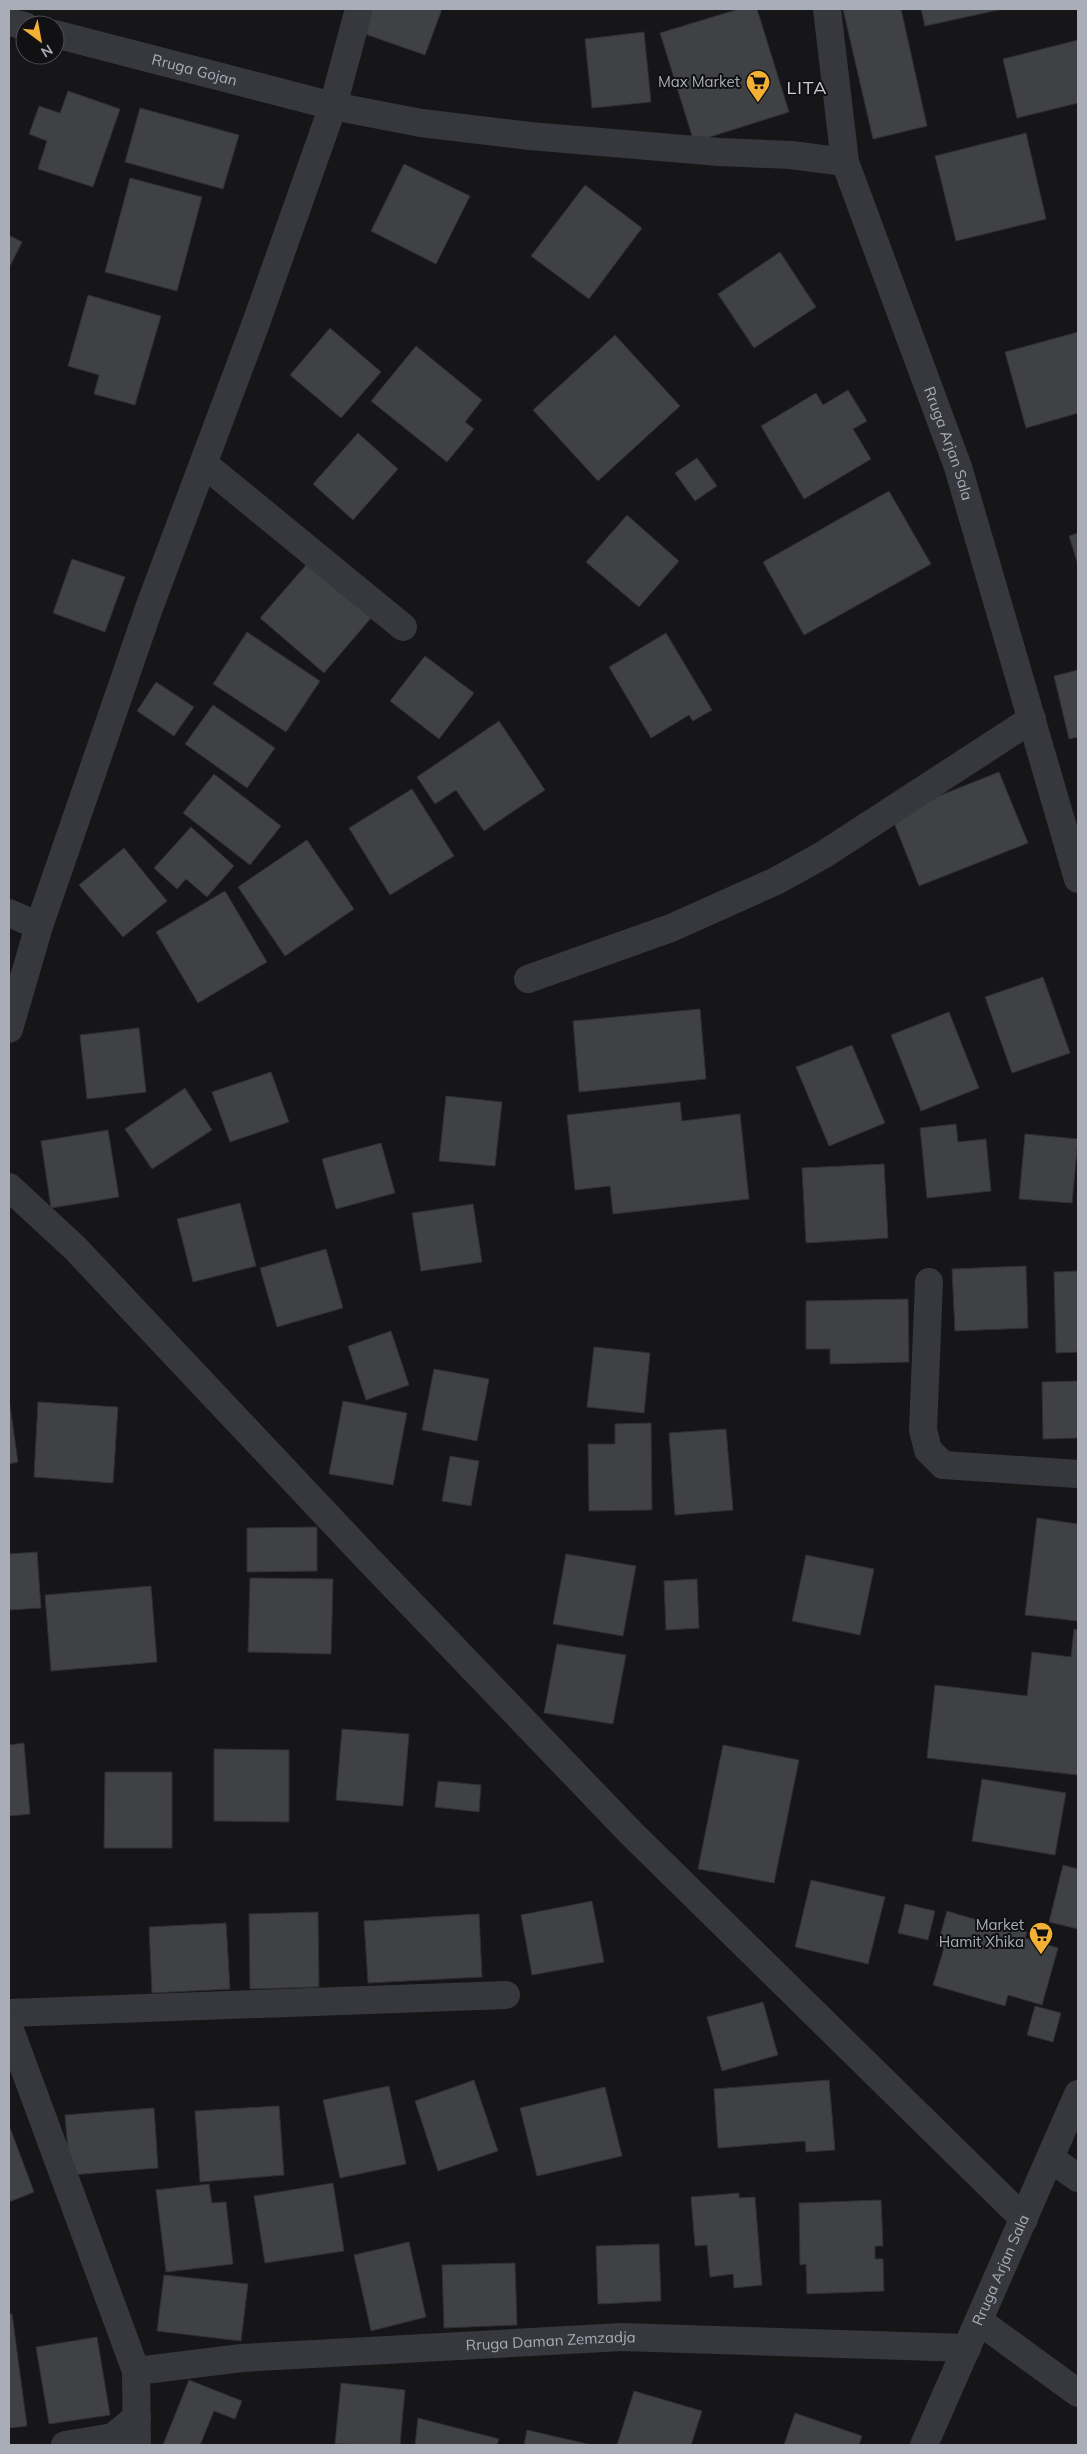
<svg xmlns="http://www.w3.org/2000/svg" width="1087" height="2454" font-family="Mulish,sans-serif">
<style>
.building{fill:#404145;stroke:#303034}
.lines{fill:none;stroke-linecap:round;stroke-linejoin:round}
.minor{stroke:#37383d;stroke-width:28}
.labels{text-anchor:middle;stroke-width:4;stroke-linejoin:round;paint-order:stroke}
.street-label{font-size:15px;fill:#a8adb8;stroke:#111113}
.poi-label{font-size:15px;fill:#a8adb8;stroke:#111113;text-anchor:end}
.quarter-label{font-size:18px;letter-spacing:1px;fill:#c9ccd4;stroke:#111113}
</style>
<rect width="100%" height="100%" fill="#161618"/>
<path class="building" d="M368,9H442L425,55L359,32Z
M739,9H757L789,112L694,142L660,33Z
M843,9H901L927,126L873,139Z
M921,9H1003L925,26Z
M644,32L651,102L592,108L585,39Z
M1078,40V103L1017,118L1003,59Z
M68,91L120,109L93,187L38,169L47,141L29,134L39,106L60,113Z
M140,108L239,135L223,189L125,162Z
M1026,133L1046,219L956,241L935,156Z
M404,164L470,196L436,264L371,231Z
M130,178L202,197L177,291L105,272Z
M585,185L642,228L589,299L531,256Z
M9,235L22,242L9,268Z
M780,252L816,307L754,348L718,294Z
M88,295L161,316L135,405L94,394L99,375L68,366Z
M330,328L381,372L341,418L290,375Z
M1078,332V413L1026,428L1005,352Z
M615,335L680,406L598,481L533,410Z
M416,346L482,400L465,422L474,429L447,462L371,401Z
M848,390L867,421L853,429L871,459L804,499L761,426L816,393L823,405Z
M358,433L398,469L353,520L313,484Z
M697,458L717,486L695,501L675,473Z
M889,491L931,564L804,635L763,562Z
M627,515L679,561L639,607L586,562Z
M1078,533V565L1069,536Z
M72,559L125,577L105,632L53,613Z
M307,564L371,618L324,673L260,618Z
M247,632L320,681L286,732L213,684Z
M666,633L712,710L693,721L689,715L651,738L609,667Z
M425,656L474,693L439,739L390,701Z
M1078,670V737L1069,739L1054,676Z
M156,682L194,707L174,736L137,711Z
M213,705L275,748L247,788L185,744Z
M499,721L545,790L484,831L456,790L435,804L417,777Z
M999,772L1028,843L919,886L891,815Z
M214,774L281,826L250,865L183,813Z
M412,789L454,856L390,895L349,828Z
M191,827L234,866L207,897L186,879L177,889L154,868Z
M307,840L354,909L285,956L238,887Z
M124,848L167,901L123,937L79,885Z
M225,891L267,962L198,1003L156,932Z
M1043,977L1070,1053L1012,1073L985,997Z
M700,1009L706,1079L579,1092L573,1021Z
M949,1012L979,1088L921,1111L891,1035Z
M139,1028L146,1092L87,1099L80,1035Z
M852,1045L885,1123L829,1146L796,1067Z
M271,1072L289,1122L230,1142L212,1092Z
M185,1088L212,1130L152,1169L125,1129Z
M446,1096L502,1102L495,1166L439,1161Z
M680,1102L682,1121L740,1114L749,1199L613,1214L610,1186L575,1190L567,1115Z
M956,1124L958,1142L986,1139L991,1191L927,1198L920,1128Z
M108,1130L119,1197L51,1208L41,1141Z
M1025,1134L1078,1139L1072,1203L1019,1199Z
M381,1143L395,1193L336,1209L322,1159Z
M884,1164L888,1238L806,1243L802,1168Z
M240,1203L256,1266L193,1282L177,1219Z
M473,1204L482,1262L421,1271L412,1213Z
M326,1249L343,1308L277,1327L260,1268Z
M1026,1266L1028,1328L955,1331L952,1269Z
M1078,1271V1352L1056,1353L1054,1272Z
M908,1299L909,1362L830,1364V1349H806V1301Z
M391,1331L409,1385L366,1400L348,1346Z
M594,1347L650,1353L644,1413L587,1407Z
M434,1369L489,1379L477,1441L422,1430Z
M1078,1381V1438L1043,1439L1042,1382Z
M9,1399L18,1462L9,1464Z
M343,1401L407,1413L393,1485L329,1474Z
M38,1402L118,1407L113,1483L34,1477Z
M651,1423L652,1510L589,1511L588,1444H615V1424Z
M726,1429L733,1510L675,1515L669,1433Z
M450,1456L479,1461L471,1506L442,1501Z
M1037,1518L1078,1524V1621L1025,1615Z
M317,1527V1571L247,1572V1528Z
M37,1552L41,1608L9,1610V1554Z
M566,1554L636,1566L623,1636L553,1624Z
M806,1555L874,1569L860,1635L792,1621Z
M250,1578L333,1579L331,1654L248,1652Z
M697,1579L699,1628L666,1630L664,1581Z
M151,1586L157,1662L51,1671L45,1595Z
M1074,1629L1078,1630V1775L927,1758L935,1685L1027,1696L1032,1652L1071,1657Z
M557,1644L626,1655L613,1724L544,1713Z
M342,1729L409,1734L403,1806L336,1800Z
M24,1743L30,1814L9,1816V1745Z
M723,1745L799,1760L774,1883L698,1869Z
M214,1749L289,1750V1822L214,1821Z
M105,1772H172V1848H104Z
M982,1779L1066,1793L1055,1855L972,1841Z
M438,1781L481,1785L479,1812L435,1807Z
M1063,1865L1078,1869V1929L1049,1922Z
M811,1880L885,1897L868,1964L795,1947Z
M592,1901L604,1962L532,1975L521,1915Z
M905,1904L935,1911L928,1940L898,1933Z
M947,1911L977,1920L976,1926L998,1932L1001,1924L1027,1932L1025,1938L1058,1948L1042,2005L1008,1995L1005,2006L933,1985L944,1948L937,1946Z
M318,1912L319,1987L250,1989L249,1914Z
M479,1914L482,1977L368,1983L364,1921Z
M226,1923L230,1989L152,1993L149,1927Z
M763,2002L778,2055L722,2071L707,2017Z
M1035,2006L1061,2013L1053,2042L1027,2035Z
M474,2080L498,2151L438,2171L415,2101Z
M829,2080L835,2150L806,2152L805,2141L718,2148L714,2089Z
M389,2086L406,2164L340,2178L323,2100Z
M605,2087L622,2156L537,2176L520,2108Z
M279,2106L284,2175L200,2182L195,2111Z
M154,2108L158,2168L70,2175L65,2115Z
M9,2125L34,2192L9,2202Z
M333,2183L344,2251L265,2263L254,2196Z
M209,2184L212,2203L226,2202L233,2264L166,2272L156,2190Z
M739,2193V2198L755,2197L762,2285L734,2288L733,2274L710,2277L707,2245L695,2246L691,2197Z
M881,2200L883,2246H875V2259H883L884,2291L807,2294L806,2264L800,2265L799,2203Z
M409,2242L426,2317L371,2331L354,2255Z
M659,2244L661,2301L598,2304L596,2246Z
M515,2263L517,2325L444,2328L442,2265Z
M164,2275L248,2284L241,2341L157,2331Z
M9,2314H12L27,2426L9,2428Z
M97,2337L110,2415L49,2424L36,2347Z
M189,2380L242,2401L235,2419L214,2411L200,2445H163Z
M341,2383L405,2390L400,2445L335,2444Z
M634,2391L702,2411L691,2445H617Z
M795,2413L862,2436L859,2445H784Z
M418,2418L499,2439L497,2445H415Z
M527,2430L592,2445H524Z"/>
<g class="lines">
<g class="minor">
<path id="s1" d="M827,9L845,162L958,467L1078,879"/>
<path d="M9,22L25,26"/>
<path id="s2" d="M55,34L333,106L421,123L530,136L719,152L791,155L845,162"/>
<path d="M204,464L403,627"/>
<path d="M9,913L39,926"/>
<path d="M528,979L671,928L776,881L823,855L1032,719"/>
<path d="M9,1029L39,926L149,608L256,323L333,106L359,9"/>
<path d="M9,1187L75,1248L369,1560L632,1834L1024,2219"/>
<path d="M929,1282L923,1430L928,1450L943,1465L1078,1474"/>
<path d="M9,2013L506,1995"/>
<path d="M9,2027L136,2371L137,2445"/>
<path d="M1051,2159L1078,2178"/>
<path d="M979,2321L1078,2393"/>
<path id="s3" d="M136,2371L242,2358L622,2337L967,2348"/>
<path d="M65,2445L113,2437L137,2417"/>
<path id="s4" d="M924,2445L1078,2094"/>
</g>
</g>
<defs>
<symbol id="supermarket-pin" viewBox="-11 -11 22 30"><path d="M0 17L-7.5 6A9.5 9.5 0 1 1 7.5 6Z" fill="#f2b134" stroke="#111113"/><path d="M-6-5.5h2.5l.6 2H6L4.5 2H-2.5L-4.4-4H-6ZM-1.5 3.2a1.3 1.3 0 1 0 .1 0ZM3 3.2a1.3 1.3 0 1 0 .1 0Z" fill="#111"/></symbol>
</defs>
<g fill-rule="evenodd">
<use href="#supermarket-pin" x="744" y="68" width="28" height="38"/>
<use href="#supermarket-pin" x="1027" y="1920" width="28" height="38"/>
</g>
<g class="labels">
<g class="street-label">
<text dy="5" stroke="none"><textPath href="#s2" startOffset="144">Rruga Gojan</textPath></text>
<text dy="5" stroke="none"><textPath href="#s1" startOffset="454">Rruga Arjan Sala</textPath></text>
<text dy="5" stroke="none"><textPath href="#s4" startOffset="191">Rruga Arjan Sala</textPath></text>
<text dy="5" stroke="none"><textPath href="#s3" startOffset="416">Rruga Daman Zemzadja</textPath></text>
</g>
<g class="poi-label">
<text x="740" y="87">Max Market</text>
<text x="1024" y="1930">Market<tspan x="1024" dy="17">Hamit Xhika</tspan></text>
</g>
<g class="quarter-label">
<text x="807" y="94">LITA</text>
</g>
</g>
<rect width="1087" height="2454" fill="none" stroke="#a8adb8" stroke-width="20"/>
<g transform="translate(40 40) rotate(148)"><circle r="24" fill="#111113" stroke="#4d4f55"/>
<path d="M0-4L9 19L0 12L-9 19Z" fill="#f2b134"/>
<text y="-8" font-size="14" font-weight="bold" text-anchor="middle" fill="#a8adb8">N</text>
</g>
</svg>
